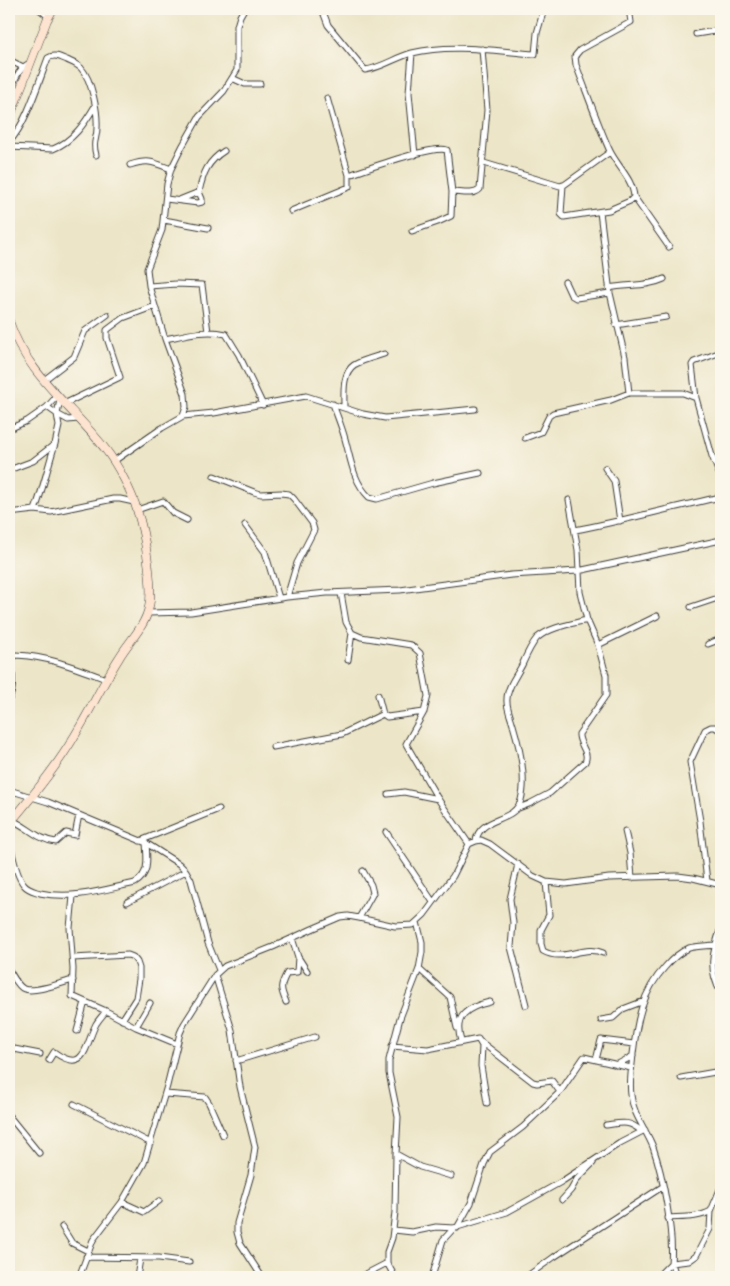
<svg xmlns="http://www.w3.org/2000/svg" width="730" height="1286" font-family="'EB Garamond',serif">
<style>
.lines{fill:none;stroke-linecap:round;stroke-linejoin:round}
.street-casing{stroke:#3b3a36;stroke-width:7}
.secondary-casing{stroke:#3b3a36;stroke-width:9}
.street{stroke:#fff;stroke-width:5}
.secondary{stroke:#fde4d0;stroke-width:8}
</style>
<rect width="100%" height="100%" fill="#fbf7ec"/>
<filter id="ink" filterUnits="userSpaceOnUse"><feTurbulence type="fractalNoise" baseFrequency=".02" numOctaves="2"/><feDisplacementMap in="SourceGraphic" scale="10" xChannelSelector="R" yChannelSelector="G"/><feConvolveMatrix kernelMatrix="1 2 1 2 8 2 1 2 1" color-interpolation-filters="sRGB"/></filter>
<filter id="wash" filterUnits="userSpaceOnUse"><feTurbulence type="fractalNoise" baseFrequency=".0096" numOctaves="4" result="noise"/><feDisplacementMap in="SourceGraphic" scale="20" xChannelSelector="R" yChannelSelector="G"/><feGaussianBlur stdDeviation="1.12" result="paint"/><feColorMatrix in="noise" values="0 0 0 0 0 0 0 0 0 0 0 0 0 0 0 0 0 1.4 0 .05"/><feComposite in="paint" operator="in"/></filter>
<g filter="url(#wash)">
<rect width="100%" height="100%" fill="#ece5c7"/>
</g>
<g filter="url(#ink)">
<g class="lines">
<defs>
<path id="street" d="M39,9L48,16
M322,9L328,25L365,70C382,68 396,57 412,53C452,43 495,51 535,54L537,33L544,9
M696,34L721,30
M412,53L409,93L415,155
M9,60L23,67
M232,78L245,84H260
M9,93C14,82 18,68 30,63
M9,142C26,125 39,81 48,58C55,54 60,57 67,60C71,62 77,64 81,68C92,80 98,112 97,128C97,140 92,141 96,155
M9,147L53,149C73,141 85,123 95,106
M484,163L560,186L564,185L610,152
M130,165C149,159 153,162 171,169
M349,175C367,169 432,145 447,150L452,192L451,216L438,222L412,231
M563,185L561,214L564,217L609,210L630,201L634,197C633,179 616,165 609,149C597,122 587,93 576,65L575,56L580,50L631,22L629,9
M452,192C461,192 474,196 480,189L487,110L482,49
M634,197L669,247
M166,199L198,203L202,202V199L199,192C203,173 208,161 224,151
M179,200L199,192
M291,211L349,187V175L327,98
M600,212L610,293L625,357L629,393
M164,220L208,228
M565,282L571,295L576,298L610,293
M149,286L176,284L202,285L208,332
M609,288C627,284 647,287 664,279
M616,325L666,317
M165,339C185,335 206,329 226,334L239,355L263,405
M44,380L74,357L85,331L107,315
M696,398L692,365L694,362L721,352
M60,400L57,414L68,420L78,419
M64,404L120,377L107,338V330L123,318L155,306
M333,404C337,416 342,427 345,439C351,460 353,481 369,497L377,499L433,483L480,473
M344,406C344,394 342,373 354,365C362,360 375,357 384,354
M183,416L214,413L306,396L363,414L385,418L475,409
M9,429L27,421L47,407
M525,438L541,432L549,416L553,413L611,400L629,393H683L696,398L712,456L721,478
M114,461L162,428L183,416L186,407L185,394L165,339L149,286L147,269L162,230L167,184L171,169L182,147L199,117L224,91L237,70V26L240,16L244,9
M605,468L614,481L620,521
M9,470L33,461L55,444L59,426L57,414L47,407L57,396
M214,476L254,492L261,494L281,493L289,494L294,499L312,523L314,530L297,563L287,597
M35,510L51,512L113,499H120L134,502
M137,510L163,501L173,513L187,520
M9,513L35,510C43,489 48,466 55,444
M245,525L265,552L279,598
M575,530C624,521 672,507 721,497
M341,593L346,622L352,633L361,637L411,645L420,653L428,696L424,712L406,744L438,799L469,844
M691,607L721,597
M148,613L191,612L287,597L327,593L400,590L511,575L578,571L721,540
M708,644L721,639
M598,645L657,616
M348,660L352,633
M378,695L383,714L387,717L424,712
M9,699C16,685 10,672 13,657L16,655C47,656 77,668 106,679
M273,747L342,734L383,714
M9,790L48,802L146,843L179,864L186,871L191,880L208,943L219,970
M388,794L404,792L438,799
M516,809L529,804L550,793L585,762C590,752 578,744 579,734L606,695V675L598,645L587,620L580,592L578,550L569,500
M12,820C28,827 38,840 56,842L66,833L75,835L79,815
M625,831L630,853L632,878
M386,832L433,902
M9,841C13,854 15,874 24,885C28,890 34,891 40,893C72,900 103,890 135,883C150,874 147,859 146,843
M140,841L219,809
M476,841C479,816 515,823 521,800C527,779 519,745 513,725C511,717 506,707 507,699C507,687 517,675 522,665C526,656 531,645 537,638C550,627 571,624 587,620
M518,864L510,899L513,923L511,947L526,1005
M707,881L700,821L690,762L705,730L711,727H715L721,731
M546,882L549,915L541,930V944L543,951C564,963 584,944 603,953
M73,896L70,928L73,969L72,996L106,1011L136,1027L177,1044
M127,902L186,871
M359,918L373,893L371,885L363,871
M721,928C712,953 708,969 721,993
M292,938L298,957L307,971
M73,958L128,955L133,957L137,962L139,968V979L136,998L122,1020
M419,969L450,997L457,1028
M9,970C13,976 18,987 24,989C35,993 61,983 73,980
M215,975L232,1030L240,1087L255,1147L251,1175L237,1223V1232L240,1243L262,1277
M286,1002C280,988 280,986 287,973L297,972L298,957
M601,1020L613,1018L623,1009L644,1001
M136,1027L150,1003
M77,1031L85,1002
M461,1041C453,1016 467,1007 490,1002
M481,1042L533,1082L537,1083L552,1081L560,1092
M392,1046L428,1049L478,1039L482,1046L481,1066L487,1103
M9,1048L40,1054
M49,1060L54,1052C86,1075 85,1045 96,1024C99,1019 103,1015 106,1011
M596,1060L601,1040L634,1044
M236,1061L315,1037
M616,1065L633,1056
M681,1078L721,1071
M165,1094L205,1097L209,1103L223,1135
M74,1104L151,1143
M9,1116L39,1153
M606,1125C621,1123 629,1120 641,1131
M396,1154L420,1167L451,1176
M562,1200L571,1190L577,1179L593,1163
M122,1202L144,1212L159,1201
M668,1218C682,1217 699,1218 711,1211L721,1187
M62,1227L72,1243L88,1251
M457,1228L471,1203L484,1164L490,1152L523,1127L560,1092L584,1057L631,1068
M394,1230L412,1232L436,1227L454,1228L507,1212L561,1182L620,1143L645,1130
M86,1257L159,1258L189,1262
M671,1263L689,1261L696,1256L710,1229L711,1211
M672,1263L676,1277
M79,1277L93,1240L122,1202L144,1163L167,1086L180,1033L184,1024L215,975L225,966L273,947L312,929L340,917L348,916L359,918L395,926L413,925L424,915L453,876L469,844L476,841L481,840L490,844L533,876L546,882L566,884L609,878L678,876L693,878L721,885
M137,1277L140,1259
M360,1277L387,1263
M395,1277L387,1263V1252L392,1238L395,1212L396,1154L398,1117L389,1073V1060L400,1018L419,969L422,952V942L417,922
M432,1277L443,1240L454,1228
M526,1277L554,1257L662,1187
M657,1277L671,1263C674,1233 663,1176 653,1147C646,1129 633,1115 631,1095C629,1081 632,1068 633,1054C637,1020 642,992 665,967C671,960 680,952 689,948C697,946 707,946 715,945"/>
<path id="secondary" d="M9,119L47,20L53,9
M9,321C26,374 73,407 106,450C117,464 132,492 137,510C144,531 154,585 149,607C145,627 129,641 119,658C103,683 90,711 74,737C56,768 32,797 9,824"/>
</defs>
<use href="#street" class="street-casing"/>
<use href="#secondary" class="secondary-casing"/>
<use href="#street" class="street"/>
<use href="#secondary" class="secondary"/>
</g>
</g>
<rect width="730" height="1286" fill="none" stroke="#fbf7ec" stroke-width="30"/>
</svg>
